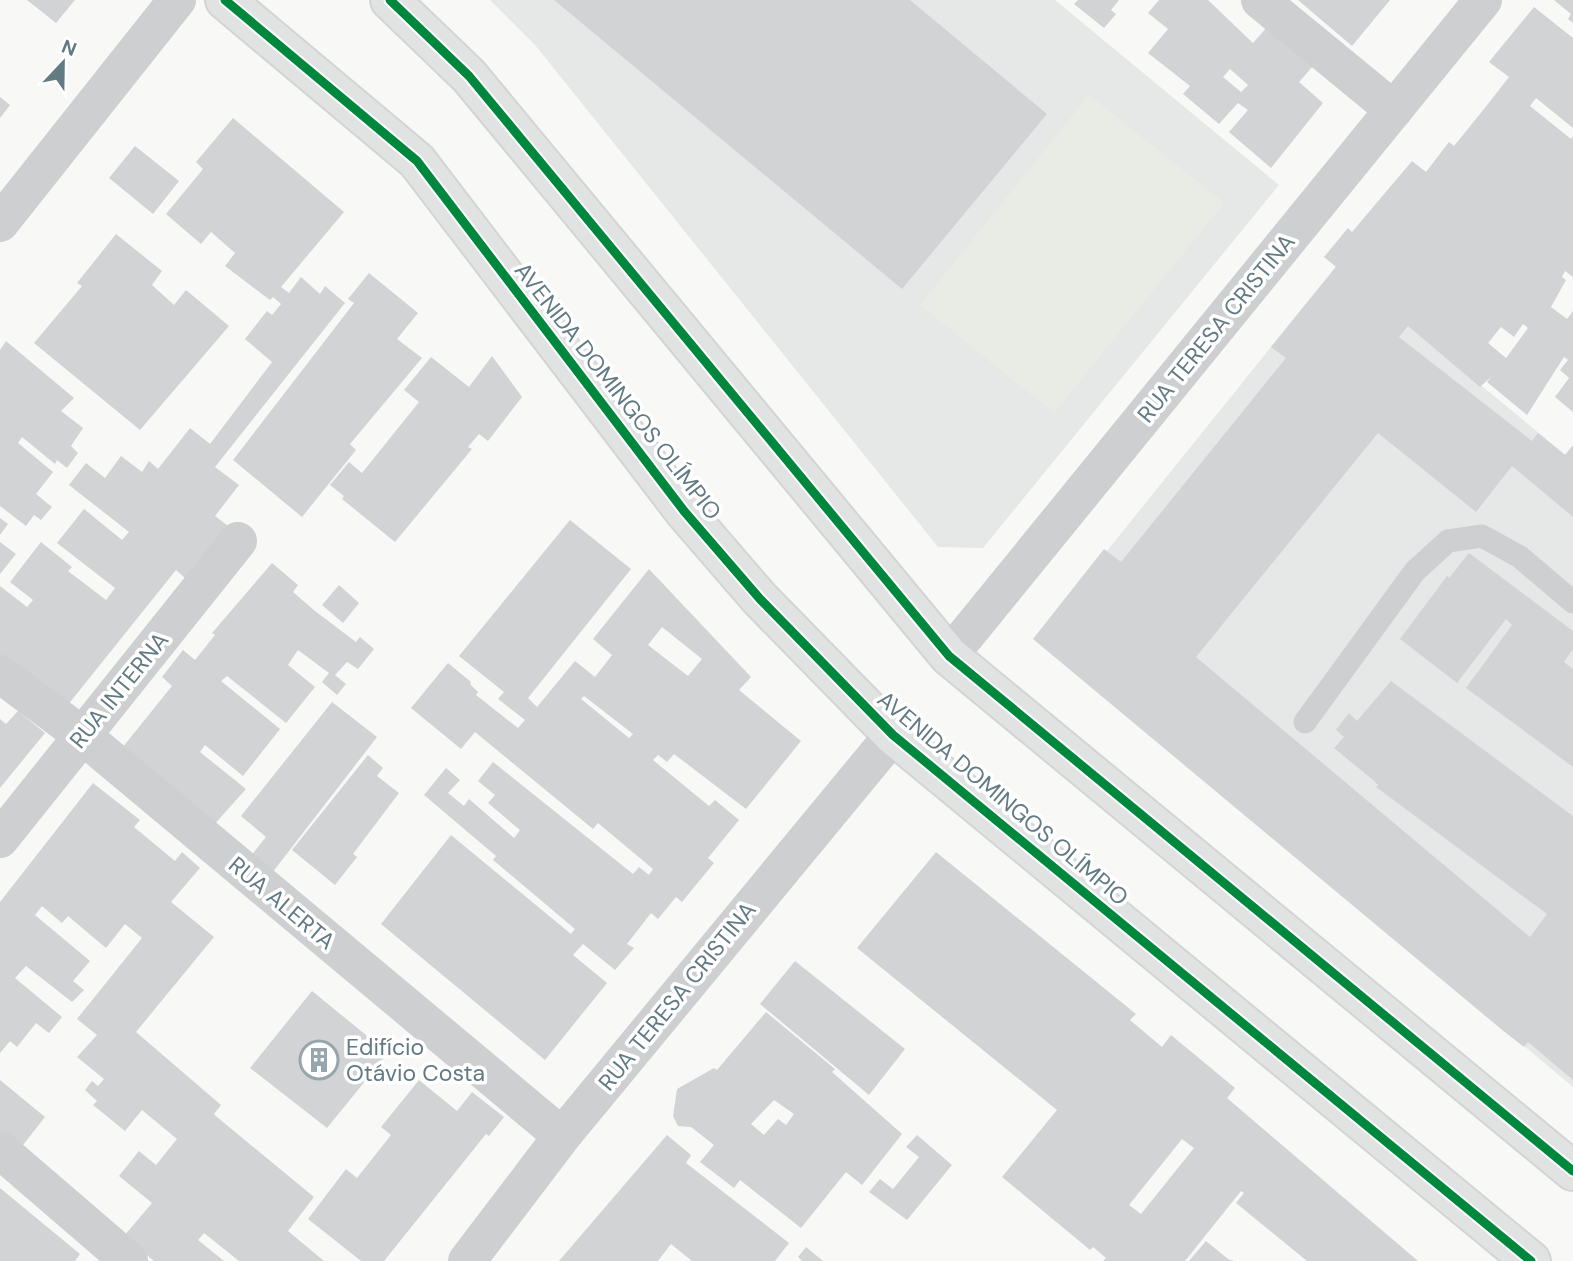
<svg xmlns="http://www.w3.org/2000/svg" width="1573" height="1261" font-family="'DM Sans',sans-serif">
<style>
.built{fill:#e6e8e8}
.green{fill:#e9ebe5}
.building{fill:#d1d3d4;fill-rule:evenodd}
.lines{fill:none;stroke-linecap:round;stroke-linejoin:round}
.primary-casing{stroke:#d3d5d5;stroke-width:42}
.service{stroke:#cecfd0;stroke-width:23}
.minor{stroke:#cecfd0;stroke-width:38}
.tertiary{stroke:#cecfd0;stroke-width:38}
.primary{stroke:#e1e2e2;stroke-width:38}
.cycleway-casing{stroke:#fff;stroke-width:13}
.cycleway{stroke:#00873e;stroke-width:9}
.labels{text-anchor:middle;stroke-width:7;stroke-linejoin:round;paint-order:stroke}
.street-label{font-size:23px;fill:#617a84;stroke:#fff}
.poi-label{font-size:23px;fill:#617a84;stroke:#fff;text-anchor:start}
</style>
<rect width="100%" height="100%" fill="#f8f8f7"/>
<path class="built" d="M490,0H1055L1279,185L983,548L938,547L535,45Z
M1336,266L1573,461V1087L1037,638Z"/>
<path class="green" d="M1089,95L1224,203L1054,413L920,305Z"/>
<path class="building" d="M27,0H75L56,23Z
M554,0H910L1047,114L902,289Z
M1078,0H1119L1111,10L1116,14L1104,28L1074,4Z
M1159,0H1208L1253,43L1268,26L1313,66L1299,82L1323,103L1271,168L1229,132L1248,110L1238,103L1219,124L1183,94L1190,86L1148,53L1168,29L1148,13ZM1230,69L1248,85L1241,92L1223,77Z
M1298,0H1390L1352,46Z
M1554,0H1573V23L1568,19L1571,14Z
M1534,7L1573,38V128L1536,98L1530,106L1571,139L1573,136V277L1565,271L1562,277L1566,280L1551,307L1567,319L1573,311V412L1555,397L1569,378L1560,370L1568,360L1564,357L1527,415L1487,382L1492,376L1480,387L1408,326L1399,337L1532,441L1538,433L1565,455L1573,445V517L1512,466L1476,512L1378,433L1196,657L1530,937L1547,914L1376,787L1378,785L1373,780L1334,748L1344,737L1336,730L1349,713L1357,721L1391,681L1573,816V1080L1528,1042L1524,1047L1501,1029L1033,639L1104,549L1121,562L1286,358L1271,347L1336,267L1324,257L1348,228L1352,232L1412,161L1426,172L1449,142L1454,146L1484,109L1509,77L1489,62ZM1523,324L1528,328L1506,358L1488,343L1501,327L1514,337Z
M0,97L10,105L0,118Z
M233,118L344,212L281,287L289,293L301,277L320,294L325,286L345,303L215,467L239,485L215,516L228,526L186,579L176,570L63,711L0,662V586L27,607L33,600L10,582L41,542L72,567L68,571L106,600L115,588L57,543L84,509L122,540L129,532L69,485L86,463L105,478L121,456L142,472L149,461L158,469L190,428L210,444L272,362L245,339L267,311L272,315L281,304L273,297L270,300L225,266L235,253L211,232L201,244L166,214L203,169L196,162Z
M135,146L179,181L153,214L109,178Z
M116,234L162,271L152,285L174,305L186,290L229,326L140,430L34,343L82,286L77,283Z
M369,273L418,313L397,339L422,358L350,444L356,450L302,517L233,460L354,303L348,299Z
M6,341L74,398L61,411L83,428L71,446L78,453L67,468L57,460L55,464L22,437L18,443L53,472L36,494L52,507L41,520L34,515L26,526L0,506V350Z
M492,356L522,397L488,441L479,434L468,447L472,449L395,542L342,499L344,496L330,485L349,462L362,473L419,402L404,390L431,357L469,387Z
M0,518L8,524L0,535Z
M570,520L631,569L528,698L537,707L575,661L595,677L612,655L593,639L649,569L751,677L739,690L801,741L746,809L674,754L667,762L658,755L653,760L709,806L715,800L739,820L708,858L714,863L682,902L676,897L658,919L651,913L627,944L634,948L615,970L583,944L573,955L607,983L545,1060L381,924L451,835L571,934L575,929L493,860L496,856L424,795L446,768L460,780L448,793L464,806L469,799L514,838L520,830L488,803L495,795L478,781L493,762L633,874L639,867L649,875L653,869L598,823L593,829L475,732L461,749L411,708L448,663L471,682L470,684L478,692L476,695L518,728L525,720L498,699L504,692L459,656ZM662,627L702,659L688,676L648,645ZM584,696L633,734L629,738L581,699Z
M0,542L16,554L0,574Z
M1469,553L1573,631V649L1564,662L1573,669V767L1466,688L1512,625L1506,619L1457,683L1400,639L1447,576L1449,578Z
M272,563L298,585L293,592L315,611L356,642L360,637L374,649L358,669L347,662L335,675L346,684L337,695L322,682L329,673L298,650L288,665L315,687L286,723L227,676L221,681L280,729L243,776L205,745L200,752L246,789L212,827L118,753L172,686L162,677L183,650L195,660L215,635L212,633Z
M339,585L359,603L343,623L322,605Z
M332,702L377,737L272,873L250,857L266,837L241,816Z
M18,711L45,733L0,788V719L6,724Z
M368,755L383,768L377,776L399,793L353,854L357,857L335,885L292,850Z
M93,783L140,820L134,827L175,861L182,852L200,868L171,902L214,937L136,1032L221,1105L214,1114L217,1117L314,1197L288,1231L324,1261H239L204,1233L198,1240L224,1261H154L124,1236L152,1203L119,1176L139,1151L156,1165L177,1139L142,1110L125,1131L93,1105L97,1101L85,1090L92,1081L98,1086L104,1079L77,1057L97,1035L77,1019L142,938L125,924L106,948L68,916L62,923L42,906L35,915L90,961L73,981L84,990L72,1002L26,966L15,978L62,1017L49,1033L36,1023L17,1047L10,1041L0,1053V902Z
M936,852L1136,1014L1130,1020L1162,1047L1171,1035L1235,1088L1227,1098L1418,1261H1307L1236,1203L1244,1193L1241,1191L1185,1261H1103L1106,1258L1093,1247L1090,1250L1002,1177L1057,1110L857,948ZM1182,1139L1194,1148L1141,1214L1129,1205Z
M795,961L905,1049L869,1095L760,1004Z
M312,991L388,1053L327,1128L250,1068Z
M766,1012L835,1069L832,1072L902,1134L862,1185L846,1172L801,1228L740,1180L734,1188L700,1162L714,1145L691,1127L678,1126L673,1116L677,1089L714,1068L717,1070ZM774,1100L794,1114L786,1125L778,1119L764,1135L751,1124Z
M0,1080L45,1117L19,1150L0,1134Z
M419,1080L457,1111L472,1092L504,1117L489,1136L486,1134L384,1261H361L308,1219L346,1169L357,1178L391,1135L381,1127Z
M667,1135L691,1155L686,1163L789,1243L775,1261H692L671,1244L658,1261H559Z
M917,1135L952,1165L907,1220L869,1192L880,1179L893,1189L919,1157L906,1147Z
M0,1188L80,1254L75,1261H0Z
M1206,1241L1228,1259L1234,1261H1189Z
M806,1247L823,1261H802L798,1257Z"/>
<g class="lines">
<defs>
<path id="primary" d="M225,0L417,161L684,511L760,599L893,735L1531,1261
M390,0L469,76L949,656L1573,1171"/>
</defs>
<use href="#primary" class="primary-casing"/>
<path class="service" d="M1305,722L1415,571L1448,541L1482,536L1520,557L1573,602"/>
<path class="minor" d="M1260,0L1394,110
M949,656L1483,0
M0,674L83,736L562,1136
M0,839L238,541
M0,1150L129,1261
M467,1261L562,1136L893,735"/>
<path class="tertiary" d="M0,223L177,0"/>
<use href="#primary" class="primary"/>
<defs>
<path id="cycleway" d="M225,0L417,161L684,511L760,599L893,735L1531,1261
M390,0L469,76L949,656L1573,1171"/>
</defs>
<use href="#cycleway" class="cycleway-casing"/>
<use href="#cycleway" class="cycleway"/>
</g>
<defs>
<symbol id="building-ring" viewBox="-11 -11 22 22"><circle r="9.5" fill="#fff" stroke="#96a6ac" stroke-width="1.5"/><path d="M-4-6H4V6H1V3H-1V6H-4ZM-2.5-4.3h1.7v1.8h-1.7ZM.8-4.3h1.7v1.8H.8ZM-2.5-1h1.7V.8h-1.7ZM.8-1h1.7V.8H.8Z" fill="#96a6ac"/></symbol>
</defs>
<g fill-rule="evenodd">
<use href="#building-ring" x="297" y="1038" width="44" height="44"/>
</g>
<g class="labels">
<g class="street-label">
<text transform="translate(1216 328) rotate(-51)" y="8">RUA TERESA CRISTINA</text>
<text transform="translate(618 391) rotate(52)" y="8">AVENIDA DOMINGOS OLÍMPIO</text>
<text transform="translate(119 690) rotate(-51)" y="8">RUA INTERNA</text>
<text transform="translate(1003 798) rotate(40)" y="8">AVENIDA DOMINGOS OLÍMPIO</text>
<text transform="translate(282 903) rotate(40)" y="8">RUA ALERTA</text>
<text transform="translate(677 996) rotate(-51)" y="8">RUA TERESA CRISTINA</text>
</g>
<g class="poi-label">
<text x="346" y="1055">Edifício<tspan x="346" dy="26">Otávio Costa</tspan></text>
</g>
</g>
<g transform="translate(63 63) rotate(22)" stroke="#ffffff" stroke-width="5" paint-order="stroke">
<path d="M0-5L12 26L0 18L-12 26Z" fill="#617a84"/>
<text y="-10" font-size="19" font-weight="bold" text-anchor="middle" fill="#617a84">N</text>
</g>
</svg>
